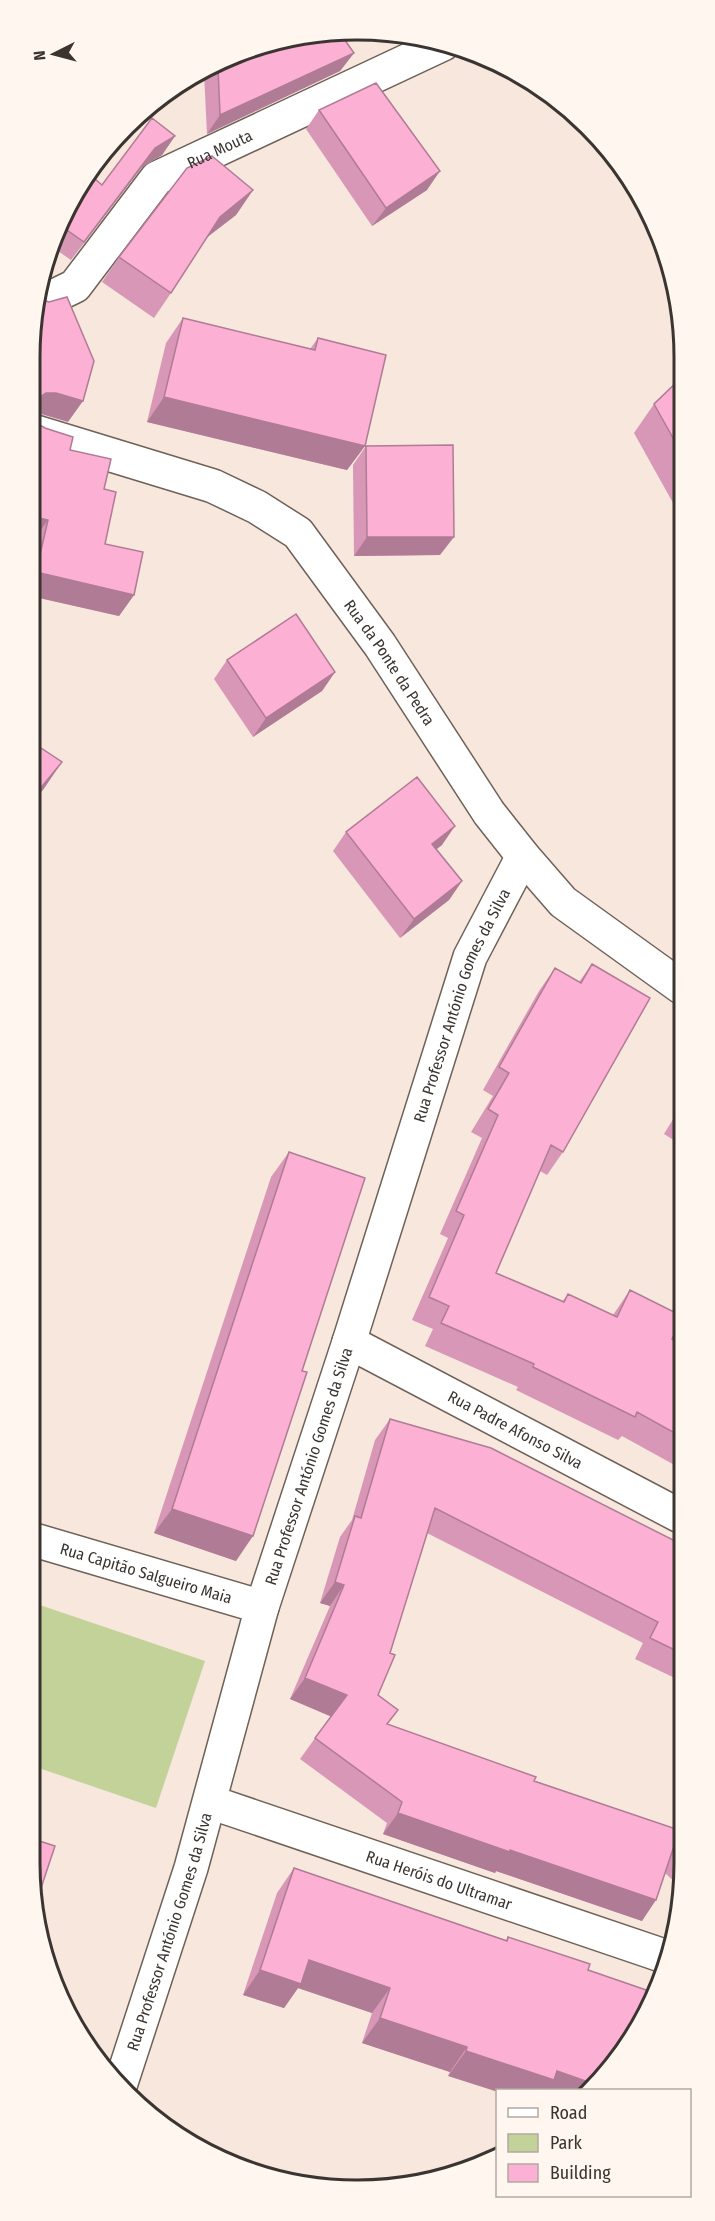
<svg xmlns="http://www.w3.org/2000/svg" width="715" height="2221" font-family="'Fira Sans Condensed',sans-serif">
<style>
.green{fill:#c3d299}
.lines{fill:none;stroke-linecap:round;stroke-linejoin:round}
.minor-casing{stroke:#6e6157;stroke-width:36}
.tertiary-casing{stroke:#6e6157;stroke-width:36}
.minor{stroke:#fff;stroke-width:33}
.tertiary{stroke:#fff;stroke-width:33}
.wall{fill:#d897b6}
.shaded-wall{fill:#b07b94}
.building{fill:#fbb0d4;stroke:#b07b94;stroke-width:1.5}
.labels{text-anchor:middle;stroke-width:4.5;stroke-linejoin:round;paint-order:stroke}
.street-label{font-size:16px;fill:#3b3531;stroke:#fff6ef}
.rim{fill:none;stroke:#3b3531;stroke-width:3}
</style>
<rect width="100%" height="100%" fill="#f7e7dd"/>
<path class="green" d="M31,1602L205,1661L156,1808L30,1765Z"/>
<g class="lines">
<defs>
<g id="minor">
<path id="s1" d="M36,305L75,286L157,178L443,44"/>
<path id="s2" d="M349,1342L680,1516"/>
<path id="s3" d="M31,1539L262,1607"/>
<path id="s4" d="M210,1802L667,1957"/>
</g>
<g id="tertiary">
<path id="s5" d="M36,432L213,486L257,507L298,533L380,645L489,813L523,856L563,902L681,987"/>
<path id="s6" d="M120,2086L191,1868L262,1607L349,1342L470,957L523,856"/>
</g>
</defs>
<use href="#minor" class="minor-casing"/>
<use href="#tertiary" class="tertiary-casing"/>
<use href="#minor" class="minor"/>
<use href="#tertiary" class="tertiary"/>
</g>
<path class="wall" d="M294,36H357L346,42L354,53L340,71L207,134L204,73Z
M319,110L427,190L372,226L306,129Z
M175,136L162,155L142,167L71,260L55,249L85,175L102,185Z
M253,190L236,215L205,239L171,293L154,318L102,282L119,257Z
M183,318L310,349L318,338L365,446L347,470L147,422L166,343Z
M682,377V519L634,433L654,404Z
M36,421L38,424L70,450L104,489L105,544L134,595L119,616L35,597Z
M366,446L440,555L354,556L353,465Z
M227,660L335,672L322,691L253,737L214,679Z
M346,832L442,845L436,849L462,881L449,900L400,938L333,851Z
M592,964L563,1152L547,1175L540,1171L496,1273L562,1302L568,1294L613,1315L630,1290L672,1339L680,1344V1468L622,1436L618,1440L516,1390L518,1387L425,1346L433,1329L412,1320L448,1238L440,1234L482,1138L471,1132L493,1096L483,1090L539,991L555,968L579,982Z
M680,1108V1144L664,1134Z
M289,1152L302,1371L236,1561L154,1533L271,1177Z
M390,1419L679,1543V1680L635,1659L643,1643L427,1533L390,1653L378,1695L388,1725L534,1781L679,1830V1886L665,1873L642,1921L496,1871L495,1873L383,1834L387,1823L300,1759L331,1716L290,1699L330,1606L320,1603L340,1537L352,1520L375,1440Z
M294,1868L506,1940L508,1937L590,1964L448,2076L450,2072L362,2043L372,2013L298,1988L284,2008L243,1995L277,1893Z"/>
<path class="shaded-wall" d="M336,36H357L326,51Z
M354,53L340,71L207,134L220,115Z
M175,136L162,155L142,167L71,260L155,148Z
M440,171L427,190L372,226L386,208Z
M253,190L236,215L202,241L220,217Z
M46,393H56L83,401L68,422L41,414H36V400L38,398Z
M164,397L365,446L347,470L147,422Z
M35,517L48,520L35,538Z
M367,537H454L440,555L354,556Z
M36,572L134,595L119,616L35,597V574Z
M335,672L322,691L253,737L266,718Z
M62,762L43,790L34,800V796Z
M455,826L442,845L419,863L432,844Z
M462,881L449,900L400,938L414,919Z
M172,1509L253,1536L236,1561L154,1533Z
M335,1582L344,1585L330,1606L320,1603Z
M305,1678L347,1695L332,1717L290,1699Z
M398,1813L510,1850L656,1900L642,1921L496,1871L495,1873L383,1834Z
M309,1960L390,1988L372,2013L298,1988L284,2008L243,1995L260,1970Z
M380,2018L467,2047L450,2072L362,2043Z
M466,2051L557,2071L594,2084L588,2091H498V2092L448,2076Z"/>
<path class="building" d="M294,36H342L354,53L220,115L218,68Z
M376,83L440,171L386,208L319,110Z
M152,118L175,136L155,148L84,242L64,228L85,175L88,173L102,185Z
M212,156L253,190L220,217L171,293L119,257L187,168Z
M36,295L40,299L49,302L67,297L94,361L83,401L56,393H46L38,398L36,400Z
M183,318L315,350L318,338L386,355L365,446L164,397Z
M682,377V454L654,404Z
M36,421L38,424L45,428L73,437L70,450L111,459L104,489L116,492L105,544L143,552L134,595L36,572L48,520L35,517Z
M453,445L454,537H367L366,446Z
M296,614L335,672L266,718L227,660Z
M35,744L62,762L34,796Z
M417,777L455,826L432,844L462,881L414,919L346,832Z
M592,964L650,998L563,1152L551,1145L496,1273L564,1302L568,1294L617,1317L630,1290L680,1315V1323L672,1339L680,1344V1436L637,1412L635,1417L533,1367L534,1364L441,1323L449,1306L429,1297L464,1215L456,1211L498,1115L488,1109L509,1073L499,1067L555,968L581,983Z
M34,988L36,1005H33Z
M289,1152L365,1178L302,1371L307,1372L253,1536L172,1509Z
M390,1419L491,1448L679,1543V1652L650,1638L658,1622L435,1508L390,1653L395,1655L378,1695L398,1710L387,1724L536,1777L534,1781L679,1830V1851L674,1846L656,1900L510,1850V1852L398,1813L402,1802L315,1738L347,1695L305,1678L344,1585L335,1582L355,1516L361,1518Z
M30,1838L55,1846L37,1900L30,1863Z
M294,1868L507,1941L508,1937L590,1964L588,1970L652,1992L630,2045L594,2084L557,2071L554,2080L466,2051L467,2047L380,2018L390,1988L309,1960L301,1984L260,1970Z"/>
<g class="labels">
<g class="street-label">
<text dy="6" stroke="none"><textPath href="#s1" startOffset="248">Rua Mouta</textPath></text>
<text dy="6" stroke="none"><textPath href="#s5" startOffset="441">Rua da Ponte da Pedra</textPath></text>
<text dy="6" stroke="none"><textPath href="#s6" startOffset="1134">Rua Professor António Gomes da Silva</textPath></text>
<text dy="6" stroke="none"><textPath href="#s2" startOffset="188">Rua Padre Afonso Silva</textPath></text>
<text dy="6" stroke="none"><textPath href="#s6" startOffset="648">Rua Professor António Gomes da Silva</textPath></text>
<text dy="6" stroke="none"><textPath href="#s3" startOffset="120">Rua Capitão Salgueiro Maia</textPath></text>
<text dy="6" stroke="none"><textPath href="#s4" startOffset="242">Rua Heróis do Ultramar</textPath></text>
<text dy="6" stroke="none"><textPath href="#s6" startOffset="162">Rua Professor António Gomes da Silva</textPath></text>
</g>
</g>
<path d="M0 0H715V2221H0ZM357 40H357A317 317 0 0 1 674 357V1863A317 317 0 0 1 357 2180H357A317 317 0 0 1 40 1863V357A317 317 0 0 1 357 40Z" fill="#fff6ef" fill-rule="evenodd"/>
<path class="rim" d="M357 40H357A317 317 0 0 1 674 357V1863A317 317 0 0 1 357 2180H357A317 317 0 0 1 40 1863V357A317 317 0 0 1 357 40Z"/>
<rect x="496" y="2089" width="195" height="108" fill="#fff6ef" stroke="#b1a9a3" stroke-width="1.5"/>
<rect x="508" y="2108" width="30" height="9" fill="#ffffff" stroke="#b1a9a3" stroke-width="1.5"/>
<text x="550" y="2119" font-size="18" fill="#3b3531">Road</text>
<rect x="508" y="2134" width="30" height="18" fill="#c3d299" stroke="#b1a9a3" stroke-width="1.5"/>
<text x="550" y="2149" font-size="18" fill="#3b3531">Park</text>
<rect x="508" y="2164" width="30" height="18" fill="#fbb0d4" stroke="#b1a9a3" stroke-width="1.5"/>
<text x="550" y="2179" font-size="18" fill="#3b3531">Building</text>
<g transform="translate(54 54) rotate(264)" stroke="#fff6ef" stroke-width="4.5" paint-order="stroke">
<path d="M0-4.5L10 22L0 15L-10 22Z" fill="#3b3531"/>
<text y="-9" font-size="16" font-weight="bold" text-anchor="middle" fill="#3b3531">N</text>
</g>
</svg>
